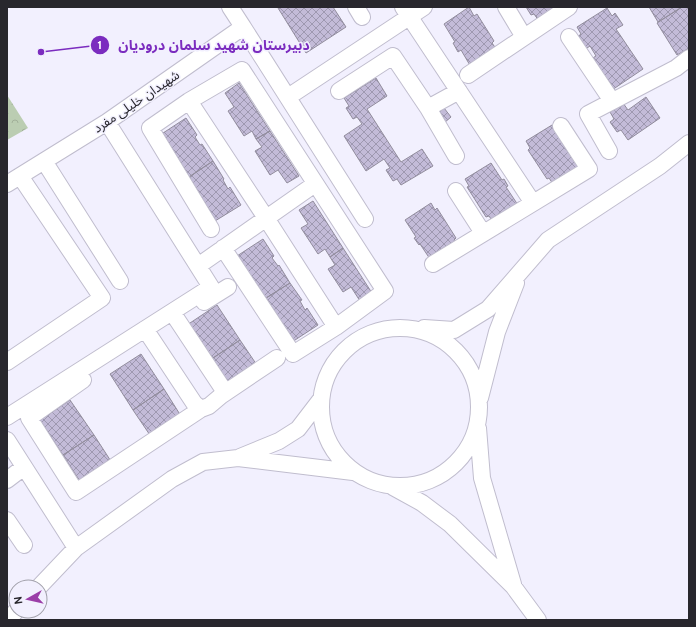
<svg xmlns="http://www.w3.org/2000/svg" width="696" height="627" font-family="Overpass,'Noto Sans Arabic',sans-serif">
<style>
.park{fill:url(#park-crowns)}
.building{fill:url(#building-cross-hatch);stroke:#928d9d}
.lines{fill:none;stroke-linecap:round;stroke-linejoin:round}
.minor-casing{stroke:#c0bdce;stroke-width:18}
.minor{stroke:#fff;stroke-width:16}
.labels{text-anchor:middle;stroke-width:3;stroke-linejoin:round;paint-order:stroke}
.street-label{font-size:13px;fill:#28272d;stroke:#f2f0fe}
.leader{fill:none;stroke:#7b2cbf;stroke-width:1.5}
.callout-dot{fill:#7b2cbf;stroke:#f2f0fe;stroke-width:1.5}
.mark-label{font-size:12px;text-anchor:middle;font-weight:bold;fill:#fff}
.callout-label{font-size:14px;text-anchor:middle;font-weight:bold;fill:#7b2cbf;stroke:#f2f0fe;stroke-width:3;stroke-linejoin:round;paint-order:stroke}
</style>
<defs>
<pattern id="park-crowns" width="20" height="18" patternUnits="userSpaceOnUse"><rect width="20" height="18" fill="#bbcdb2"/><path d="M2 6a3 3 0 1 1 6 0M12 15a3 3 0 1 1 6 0" fill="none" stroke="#a1b099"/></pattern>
<pattern id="building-cross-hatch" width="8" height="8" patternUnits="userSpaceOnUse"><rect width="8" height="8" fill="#c3bbd8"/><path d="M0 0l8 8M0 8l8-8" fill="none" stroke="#9e98b0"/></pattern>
</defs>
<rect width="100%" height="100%" fill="#f2f0fe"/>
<path class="park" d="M7,95L28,128L7,140Z"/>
<path class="building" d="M279,7H333L346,27L306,53L278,8Z
M469,7L474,16L477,14L494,41L492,43L497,50L471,67L461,50L458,52L453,43L455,42L444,24Z
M526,7H560L539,21L534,14L531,15Z
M649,7H682L658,22Z
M682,7L689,8V48L677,55L657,23Z
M607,8L612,16L615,13L623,25L616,29L643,69L612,90L591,59L596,56L590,46L584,50L576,38L581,34L577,27Z
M376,78L387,96L367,109L401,162L422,149L433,166L401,185L397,179L393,181L386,170L390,168L384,159L366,171L344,136L362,124L357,117L353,119L346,108L349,106L344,98Z
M239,83L270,131L256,139L252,131L244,136L228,111L234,107L225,93Z
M646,97L660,118L628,140L621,130L617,132L610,122L614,119L610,112L623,103L628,110Z
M444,108L451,117L444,123L437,113Z
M186,118L197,135L195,137L200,145L202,144L213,161L189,177L160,135Z
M552,125L579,167L553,184L549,178L547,179L528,150L530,148L526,141Z
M270,131L299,176L287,183L278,170L270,175L255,151L262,147L256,139Z
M213,161L224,179L223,180L228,189L230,187L241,205L215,221L189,177Z
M491,163L502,180L504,179L508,186L506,187L518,205L493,222L489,216L486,217L467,187L469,186L465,179Z
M313,201L343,248L330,257L325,249L318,254L301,228L308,224L299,210Z
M431,203L435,210L437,208L456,238L454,240L457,246L432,262L420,244L419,245L414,238L416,237L405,220Z
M263,239L274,256L272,258L278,266L279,265L290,283L266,298L261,291L259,293L237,256Z
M343,248L372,293L360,301L351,287L343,292L328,269L335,265L330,257Z
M290,283L302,300L300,301L305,310L307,308L318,325L292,342L266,298Z
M217,305L240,340L210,360L187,325Z
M240,340L263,374L232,395L210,360Z
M141,354L164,389L133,410L110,374Z
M164,389L186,424L156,444L133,410Z
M70,400L94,435L63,455L40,420Z
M94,435L116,469L85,489L63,455Z"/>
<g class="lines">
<defs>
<path id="minor" d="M356,7L362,17
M403,7L533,203
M506,7L524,37
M243,27L365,219
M569,37L612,101
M468,75L569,7
M339,91L393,56L428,108L456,156
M288,97L424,7
M189,101L266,218L336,327
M428,108L459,91
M609,151L588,114L676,68L689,58
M44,161L120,281
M7,184L107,122L243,27L230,7
M456,191L483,233
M211,229L150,128L189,101L242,70L385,291L336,327L293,354L223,248
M433,264L589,169L561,126
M198,266L315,184
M204,302L228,287
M321 407a79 79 0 1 1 158 0a79 79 0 1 1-158 0Z
M424,328L454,330L488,309L548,240L660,166L689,143
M145,329L194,403L201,409L209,406L222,395L223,389L172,312
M7,362L102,298L20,176
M83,380L29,418L76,492L201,409
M222,395L277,358
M480,398L497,332L516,283
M7,417L211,287L107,122
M478,428L482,478L513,584
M7,440L76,548
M240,457L279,441L298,429L321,399
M7,480L24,467
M393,487L422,503L450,524L513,586L538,620
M7,520L24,545
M39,587L76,548L172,479L203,462L238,458L353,472
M8,620L16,611"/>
</defs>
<use href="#minor" class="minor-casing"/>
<use href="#minor" class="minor"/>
</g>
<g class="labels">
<g class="street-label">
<text transform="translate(136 101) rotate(-34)" y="5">شهیدان خلیلی مفرد</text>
</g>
</g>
<path class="leader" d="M41 52L100 45"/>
<g class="callout-dot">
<circle cx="41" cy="52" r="4"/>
<circle cx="100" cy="45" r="10"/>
</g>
<g class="mark-label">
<text x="100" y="49">1</text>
</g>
<g class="callout-label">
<text x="214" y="50">دبیرستان شهید سلمان درودیان</text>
</g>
<rect width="696" height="627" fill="none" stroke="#28272d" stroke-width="16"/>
<g transform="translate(28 599) rotate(262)"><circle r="19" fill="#f2f0fe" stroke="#a1a0aa"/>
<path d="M0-3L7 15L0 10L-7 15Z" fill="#9b3ea8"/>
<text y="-6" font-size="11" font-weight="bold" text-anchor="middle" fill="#28272d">N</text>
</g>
</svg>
